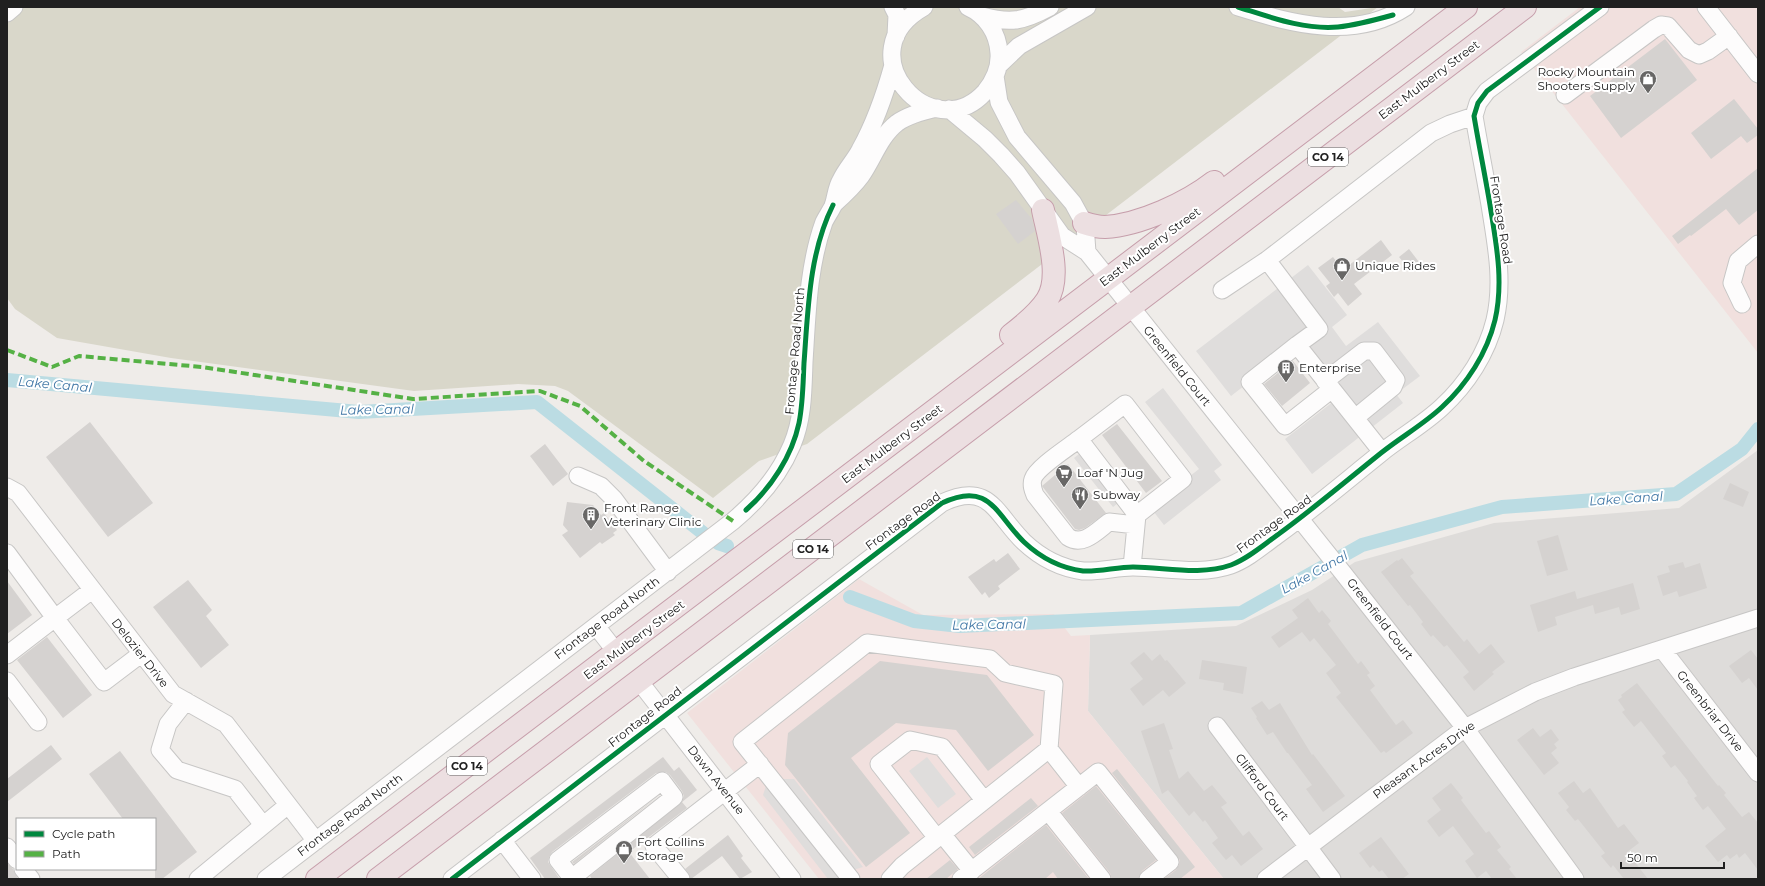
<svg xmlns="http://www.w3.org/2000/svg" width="1765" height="886" font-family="Montserrat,sans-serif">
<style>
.residential{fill:#dedcda}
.commercial{fill:#f1e0de}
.construction{fill:#d9d7ca}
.parking{fill:#dfdddc}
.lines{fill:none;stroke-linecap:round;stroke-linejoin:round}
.canal{stroke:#bbdce3;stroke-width:14}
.building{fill:#d5d2d0}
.minor-casing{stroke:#c7c6c5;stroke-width:19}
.highway-casing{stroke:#c69eab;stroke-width:24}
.minor{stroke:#fdfcfc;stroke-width:17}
.highway{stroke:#ecdfe1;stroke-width:22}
.quiet{stroke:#55b145;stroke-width:4;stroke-dasharray:8 4;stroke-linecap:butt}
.cycleway-casing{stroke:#fff;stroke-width:8}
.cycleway{stroke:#00873e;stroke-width:5}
.labels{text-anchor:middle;stroke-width:4;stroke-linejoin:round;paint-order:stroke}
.shield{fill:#fff;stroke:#636363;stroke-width:1}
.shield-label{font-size:11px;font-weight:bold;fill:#202020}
.poi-label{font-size:12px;fill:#202020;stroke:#fff;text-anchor:start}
.street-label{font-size:12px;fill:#202020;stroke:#fff}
.water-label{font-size:13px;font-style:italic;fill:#4177a6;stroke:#fff}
</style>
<rect width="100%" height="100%" fill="#efece9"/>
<path class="residential" d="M1758,450V879H1224L1088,711L1090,635L1236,626L1312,590L1355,562L1494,523L1679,508Z"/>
<path class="commercial" d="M1580,7H1758V353L1521,52Z
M859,579L923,615L1054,614L1071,636L1090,635L1088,711L1224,879H819L687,713Z"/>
<path class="construction" d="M7,7H1338L1345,12L1378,7L807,444L759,461L713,498L568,391L555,386L518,384L414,391L171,358L57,338L15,309L7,298Z"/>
<path class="parking" d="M1308,265L1347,315L1332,327L1346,346L1378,322L1420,376L1396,394L1403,403L1312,474L1285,439L1343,394L1302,341L1231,396L1196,351Z
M1163,388L1222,465L1214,471L1221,480L1164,525L1150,507L1199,469L1145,402Z
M1084,450L1122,500L1113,507L1074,458Z
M927,757L956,794L938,808L909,771Z
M780,779H794L863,867L853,870V879H828L763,795L767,783Z"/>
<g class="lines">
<path class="canal" d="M7,380L359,412L537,402L703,533
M718,543L727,546
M850,597L914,621L960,626L1241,613L1362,545L1502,507L1676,494L1742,449L1758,429"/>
</g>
<path class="building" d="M1665,39L1697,80L1621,138L1590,96Z
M1734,99L1758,129V135L1747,143L1741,136L1711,159L1691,133Z
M1758,168V210L1739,225L1726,209L1691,236L1690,235L1678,244L1672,236Z
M1016,200L1032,219L1035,231L1018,244L996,214Z
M1381,240L1392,255L1354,284L1362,294L1348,306L1338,293L1334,297L1326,286L1330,283L1318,268L1333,257L1343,270Z
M1409,249L1419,262L1409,269L1399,257Z
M1293,361L1310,383L1282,406L1264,384Z
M90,422L153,503L108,537L46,457Z
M1117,424L1162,481L1146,493L1102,435Z
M545,444L568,474L553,486L530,456Z
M1068,464L1106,513L1085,528L1079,530L1075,529L1042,486Z
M1730,483L1749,492L1743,507L1723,499Z
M567,502L593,505L601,515L604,513L617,530L613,533L615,535L602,544L600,542L580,558L562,535L568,531L563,525Z
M1558,535L1568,570L1547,576L1537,541Z
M1008,553L1020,569L998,586L1000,589L989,598L985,592L982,595L968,577L994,559L996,562Z
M1402,558L1414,573L1410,576L1464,642L1467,639L1479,654L1491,644L1505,662L1492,672L1494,674L1474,691L1463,677L1469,672L1447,645L1444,647L1433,635L1431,637L1421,624L1423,622L1410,605L1408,606L1381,572L1397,560L1398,561Z
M1683,562L1685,568L1700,563L1707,588L1679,597L1677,591L1663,596L1657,576L1670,572L1668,566Z
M188,580L212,610L206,616L229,645L201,668L153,607Z
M7,581L32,615L7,634Z
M1633,583L1640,609L1621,615L1619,607L1595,614L1593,605L1555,617L1557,625L1538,632L1530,605L1575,591L1577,599Z
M1308,598L1319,613L1322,610L1331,621L1328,624L1358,664L1361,661L1370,673L1367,675L1375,686L1370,690L1396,725L1403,720L1413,733L1386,753L1384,751L1381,753L1336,697L1341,693L1326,673L1336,665L1314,638L1310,642L1302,632L1279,648L1271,637L1298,618L1292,610Z
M47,637L92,695L63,718L17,660Z
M1751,650L1758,659V690L1749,678L1742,683L1729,666Z
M1144,652L1152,661L1160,654L1165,661L1167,660L1186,683L1169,697L1163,690L1143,706L1130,689L1143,679L1130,663Z
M1202,660L1247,667L1243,694L1223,690L1224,683L1199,679Z
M880,661L987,675L1034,735L988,771L956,730L896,723L851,758L910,833L866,867L785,765L788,733Z
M1637,683L1718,786L1719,785L1726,793L1724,795L1742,817L1749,812L1758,823V870L1745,853L1739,858L1737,854L1730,859L1727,855L1718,862L1705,846L1726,829L1708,806L1703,810L1694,798L1697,796L1687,782L1688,781L1675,765L1671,768L1662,756L1666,753L1641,721L1634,727L1622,712L1625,710L1618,700L1622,697L1621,695Z
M1262,701L1269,710L1280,703L1312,755L1313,754L1345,796L1323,812L1306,789L1312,785L1288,753H1287L1273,732L1267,735L1256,718L1257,717L1251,708Z
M1164,723L1173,749L1169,750L1179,779L1188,771L1204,791L1212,785L1227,803L1221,807L1243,836L1249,831L1263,849L1241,866L1232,855L1226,860L1212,843L1218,838L1205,820L1203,822L1194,811L1189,816L1168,790L1162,794L1141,731Z
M1533,728L1540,737L1551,729L1559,740L1554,744L1557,748L1551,753L1559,763L1544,775L1517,740Z
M51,745L62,759L7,802V779Z
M120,751L197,852L162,879H155V819H123L89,774Z
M663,757L674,771L679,767L697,790L682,802L684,796L682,791L670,775L666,772L656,773L552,852L549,857L548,862L559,878L545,879L530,858Z
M1117,769L1195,867L1180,879H1164L1176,870L1179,865L1180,860L1112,773Z
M1574,781L1583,793L1590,788L1618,828L1624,824L1639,843L1627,852L1648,879H1624L1613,865L1611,868L1601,856L1605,853L1578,819L1575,821L1566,810L1569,807L1558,793Z
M1451,783L1463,798L1461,800L1486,833L1489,831L1501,847L1497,850L1511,867L1509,869L1517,879H1492L1486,871L1477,878L1465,861L1474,854L1453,826L1439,837L1427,821L1441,810L1432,798Z
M1096,786L1156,860L1142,871L1138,879H1112L1110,873L1062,813Z
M660,795L574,864L572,862Z
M1031,798L1038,806L975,855L969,847Z
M682,802L687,808L629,852L650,879H592L590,876Z
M1046,825L1089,879H1058L1053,872L1045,879H978Z
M728,835L743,856L741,858L752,872L740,879L722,856L691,879L685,869Z
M1381,837L1409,874L1402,879H1389L1382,870L1379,872L1373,865L1370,868L1359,853Z
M950,860L958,869L946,879H926Z
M7,863L13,869L18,879H7Z"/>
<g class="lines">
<defs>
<path id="minor" d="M893,7L897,15L896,36
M924,7C844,52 932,150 985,92C994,81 1000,67 999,53C998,33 986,15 968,7
M1238,7C1293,24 1354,41 1406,7
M1706,7L1758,74
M7,13L14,7
M982,16C1011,24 1024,21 1050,7
M999,65L1019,46L1087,7
M995,76L999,102L1017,137L1073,203L1085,225L1087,252
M1565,95L1654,29L1661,25L1668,26L1689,50L1699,55L1708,51L1729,36
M949,109L985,139L1001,155L1017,173L1062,236L1087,252L1343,573L1465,728L1575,879
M833,205C843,196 853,187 861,176C873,159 880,136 897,123C908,115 923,111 937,108
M1267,260L1319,329L1297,345L1382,452
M1222,290L1267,260L1431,133L1450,124L1474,116
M1742,304L1732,283L1738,261L1758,244
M1297,345L1250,382L1285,426L1332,389
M1325,381L1364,351H1374L1396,380L1393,387L1355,418
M1079,439C1069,447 1036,468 1033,479C1031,485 1033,490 1035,495L1068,537C1083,547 1097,531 1109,522L1136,525
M578,476L601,486L614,499L668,572
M7,487L18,493L173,694L226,724L316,841
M7,553L55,618L7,655
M1132,567L1137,515L1079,439L1125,404L1183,479L1137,515
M92,590L55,618L104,682L141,654
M596,626L617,653
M1662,649L1758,773
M7,681L38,722
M639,681L792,879
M186,701L168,724L160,750L177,770L235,789L263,825
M1217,726L1332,879
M1049,749L1079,787
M662,781L674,797L572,878L558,860Z
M1048,811L1102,879
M942,834L972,871
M937,838L879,764L910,740L942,747L984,800
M502,840L532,879
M7,847L17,860
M23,869L31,879
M198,879L288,805
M266,879L733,521C758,500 779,476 792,445C803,419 803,391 804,362C807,316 808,266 824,222C827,216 830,212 833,206C836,198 836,188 841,180C846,169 855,160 860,150C875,123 885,94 893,65
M452,879L942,503C990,480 996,515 1024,542C1041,558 1060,568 1083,571C1099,572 1117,567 1133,567C1164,567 1200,576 1231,565C1247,559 1261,547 1276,536C1312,510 1346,481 1381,453C1401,437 1424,424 1442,407C1467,384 1487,353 1495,320C1504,281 1496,243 1490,205C1485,175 1479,146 1474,116L1478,103L1487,91L1600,7
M681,879L654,846L760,764
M851,879L742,742L867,643L990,659L1005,673L1054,684L1049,749L902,866L890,879
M961,879L1098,772L1170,862L1148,879
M1266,879L1465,728L1535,692L1574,677L1758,618"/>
<path id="highway" d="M1084,223C1090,225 1098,227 1105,227C1140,225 1187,203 1214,182
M1011,335C1024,325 1038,314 1047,300C1062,277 1048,235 1043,210
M317,879L1466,7
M378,879L1525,7"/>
</defs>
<use href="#minor" class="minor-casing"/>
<use href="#highway" class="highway-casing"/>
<use href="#minor" class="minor"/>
<use href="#highway" class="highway"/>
<path class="quiet" d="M7,350L52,367L79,356L202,367L413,399L540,391L580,406L644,461L733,521"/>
<defs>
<path id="cycleway" d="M1238,7C1270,17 1304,30 1338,27C1357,25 1375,20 1393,15
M746,510C771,488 792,456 799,423C803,403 803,383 804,363C808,310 809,253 833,205
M452,879L942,503C990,480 996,515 1024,542C1041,558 1060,568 1083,571C1099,572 1117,567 1133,567C1164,567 1200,576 1231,565C1247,559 1261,547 1276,536C1312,510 1346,481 1381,453C1401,437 1424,424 1442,407C1467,384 1487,353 1495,320C1504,281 1496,243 1490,205C1485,175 1479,146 1474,116L1478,103L1487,91L1600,7"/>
</defs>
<use href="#cycleway" class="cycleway-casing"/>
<use href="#cycleway" class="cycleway"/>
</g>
<defs>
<symbol id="shop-pin" viewBox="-11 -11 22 30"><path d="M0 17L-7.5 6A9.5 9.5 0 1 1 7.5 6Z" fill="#686766" stroke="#fff"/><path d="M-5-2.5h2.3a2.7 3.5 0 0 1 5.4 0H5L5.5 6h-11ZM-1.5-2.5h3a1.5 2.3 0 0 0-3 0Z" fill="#fff"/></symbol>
<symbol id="building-pin" viewBox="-11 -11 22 30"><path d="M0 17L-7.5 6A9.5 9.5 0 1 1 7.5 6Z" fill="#686766" stroke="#fff"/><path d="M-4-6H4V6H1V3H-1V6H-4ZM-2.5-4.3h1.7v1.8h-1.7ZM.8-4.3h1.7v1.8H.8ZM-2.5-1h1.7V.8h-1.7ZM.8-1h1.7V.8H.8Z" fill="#fff"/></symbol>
<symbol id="supermarket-pin" viewBox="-11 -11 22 30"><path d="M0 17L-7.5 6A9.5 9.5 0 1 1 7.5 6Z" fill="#686766" stroke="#fff"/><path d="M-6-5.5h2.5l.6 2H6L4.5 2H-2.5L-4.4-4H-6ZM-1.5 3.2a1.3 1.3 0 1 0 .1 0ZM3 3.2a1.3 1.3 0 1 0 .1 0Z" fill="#fff"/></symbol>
<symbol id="restaurant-pin" viewBox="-11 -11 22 30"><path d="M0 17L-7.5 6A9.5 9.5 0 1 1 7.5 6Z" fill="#686766" stroke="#fff"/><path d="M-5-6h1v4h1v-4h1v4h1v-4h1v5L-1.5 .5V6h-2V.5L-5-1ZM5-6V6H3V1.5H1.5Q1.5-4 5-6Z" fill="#fff"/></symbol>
</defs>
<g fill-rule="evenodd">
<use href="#shop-pin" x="1638" y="69" width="20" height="27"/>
<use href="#shop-pin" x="1332" y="256" width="20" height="27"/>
<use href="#building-pin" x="1276" y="358" width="20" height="27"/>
<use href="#supermarket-pin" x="1054" y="463" width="20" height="27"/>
<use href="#restaurant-pin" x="1070" y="485" width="20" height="27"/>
<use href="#building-pin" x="581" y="505" width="20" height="27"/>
<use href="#shop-pin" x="614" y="839" width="20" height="27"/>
</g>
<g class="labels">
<g class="shield">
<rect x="1308" y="148" width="40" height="18" rx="3"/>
<rect x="793" y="540" width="40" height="18" rx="3"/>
<rect x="447" y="757" width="40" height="18" rx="3"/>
</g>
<g class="shield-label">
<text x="1328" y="161">CO 14</text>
<text x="813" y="553">CO 14</text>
<text x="467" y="770">CO 14</text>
</g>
<g class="poi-label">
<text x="1635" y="76" text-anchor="end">Rocky Mountain<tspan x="1635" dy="14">Shooters Supply</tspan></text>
<text x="1355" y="270">Unique Rides</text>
<text x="1299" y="372">Enterprise</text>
<text x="1077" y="477">Loaf 'N Jug</text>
<text x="1093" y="499">Subway</text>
<text x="604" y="512">Front Range<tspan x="604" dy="14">Veterinary Clinic</tspan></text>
<text x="637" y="846">Fort Collins<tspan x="637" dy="14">Storage</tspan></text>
</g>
<g class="street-label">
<text transform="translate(1429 80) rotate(-37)" y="4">East Mulberry Street</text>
<text transform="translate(1501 220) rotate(81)" y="4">Frontage Road</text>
<text transform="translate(1150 247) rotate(-37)" y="4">East Mulberry Street</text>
<text transform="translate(795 351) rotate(-85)" y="4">Frontage Road North</text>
<text transform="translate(1177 366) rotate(51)" y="4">Greenfield Court</text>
<text transform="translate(892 444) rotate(-37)" y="4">East Mulberry Street</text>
<text transform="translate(903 521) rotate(-36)" y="4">Frontage Road</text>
<text transform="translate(1274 524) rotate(-36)" y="4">Frontage Road</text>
<text transform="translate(607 618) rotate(-37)" y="4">Frontage Road North</text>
<text transform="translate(1380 619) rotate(52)" y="4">Greenfield Court</text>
<text transform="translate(634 640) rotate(-37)" y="4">East Mulberry Street</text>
<text transform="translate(140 653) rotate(52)" y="4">Delozier Drive</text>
<text transform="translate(1710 711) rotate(52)" y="4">Greenbriar Drive</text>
<text transform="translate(645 717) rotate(-38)" y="4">Frontage Road</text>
<text transform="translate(1424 760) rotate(-36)" y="4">Pleasant Acres Drive</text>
<text transform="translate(716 780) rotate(52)" y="4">Dawn Avenue</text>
<text transform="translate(1262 787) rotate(53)" y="4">Clifford Court</text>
<text transform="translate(350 815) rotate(-37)" y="4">Frontage Road North</text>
</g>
<g class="water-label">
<text transform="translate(55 384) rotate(5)" y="5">Lake Canal</text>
<text transform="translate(377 409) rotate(-1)" y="5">Lake Canal</text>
<text transform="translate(1626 498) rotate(-4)" y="5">Lake Canal</text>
<text transform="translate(1314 572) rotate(-29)" y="5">Lake Canal</text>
<text transform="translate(989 624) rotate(-1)" y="5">Lake Canal</text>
</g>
</g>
<rect width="1765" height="886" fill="none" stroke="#202020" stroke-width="16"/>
<rect x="16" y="818" width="140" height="52" fill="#ffffff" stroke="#a6a6a6"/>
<rect x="24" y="831" width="20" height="6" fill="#00873e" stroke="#a6a6a6"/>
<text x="52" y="838" font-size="12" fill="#202020">Cycle path</text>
<rect x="24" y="851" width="20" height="6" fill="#55b145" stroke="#a6a6a6"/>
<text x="52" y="858" font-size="12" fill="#202020">Path</text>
<path d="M1621 862v6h103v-6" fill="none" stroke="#202020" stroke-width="2"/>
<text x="1627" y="862" font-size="12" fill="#202020" stroke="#ffffff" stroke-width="3" paint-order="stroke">50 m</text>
</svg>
